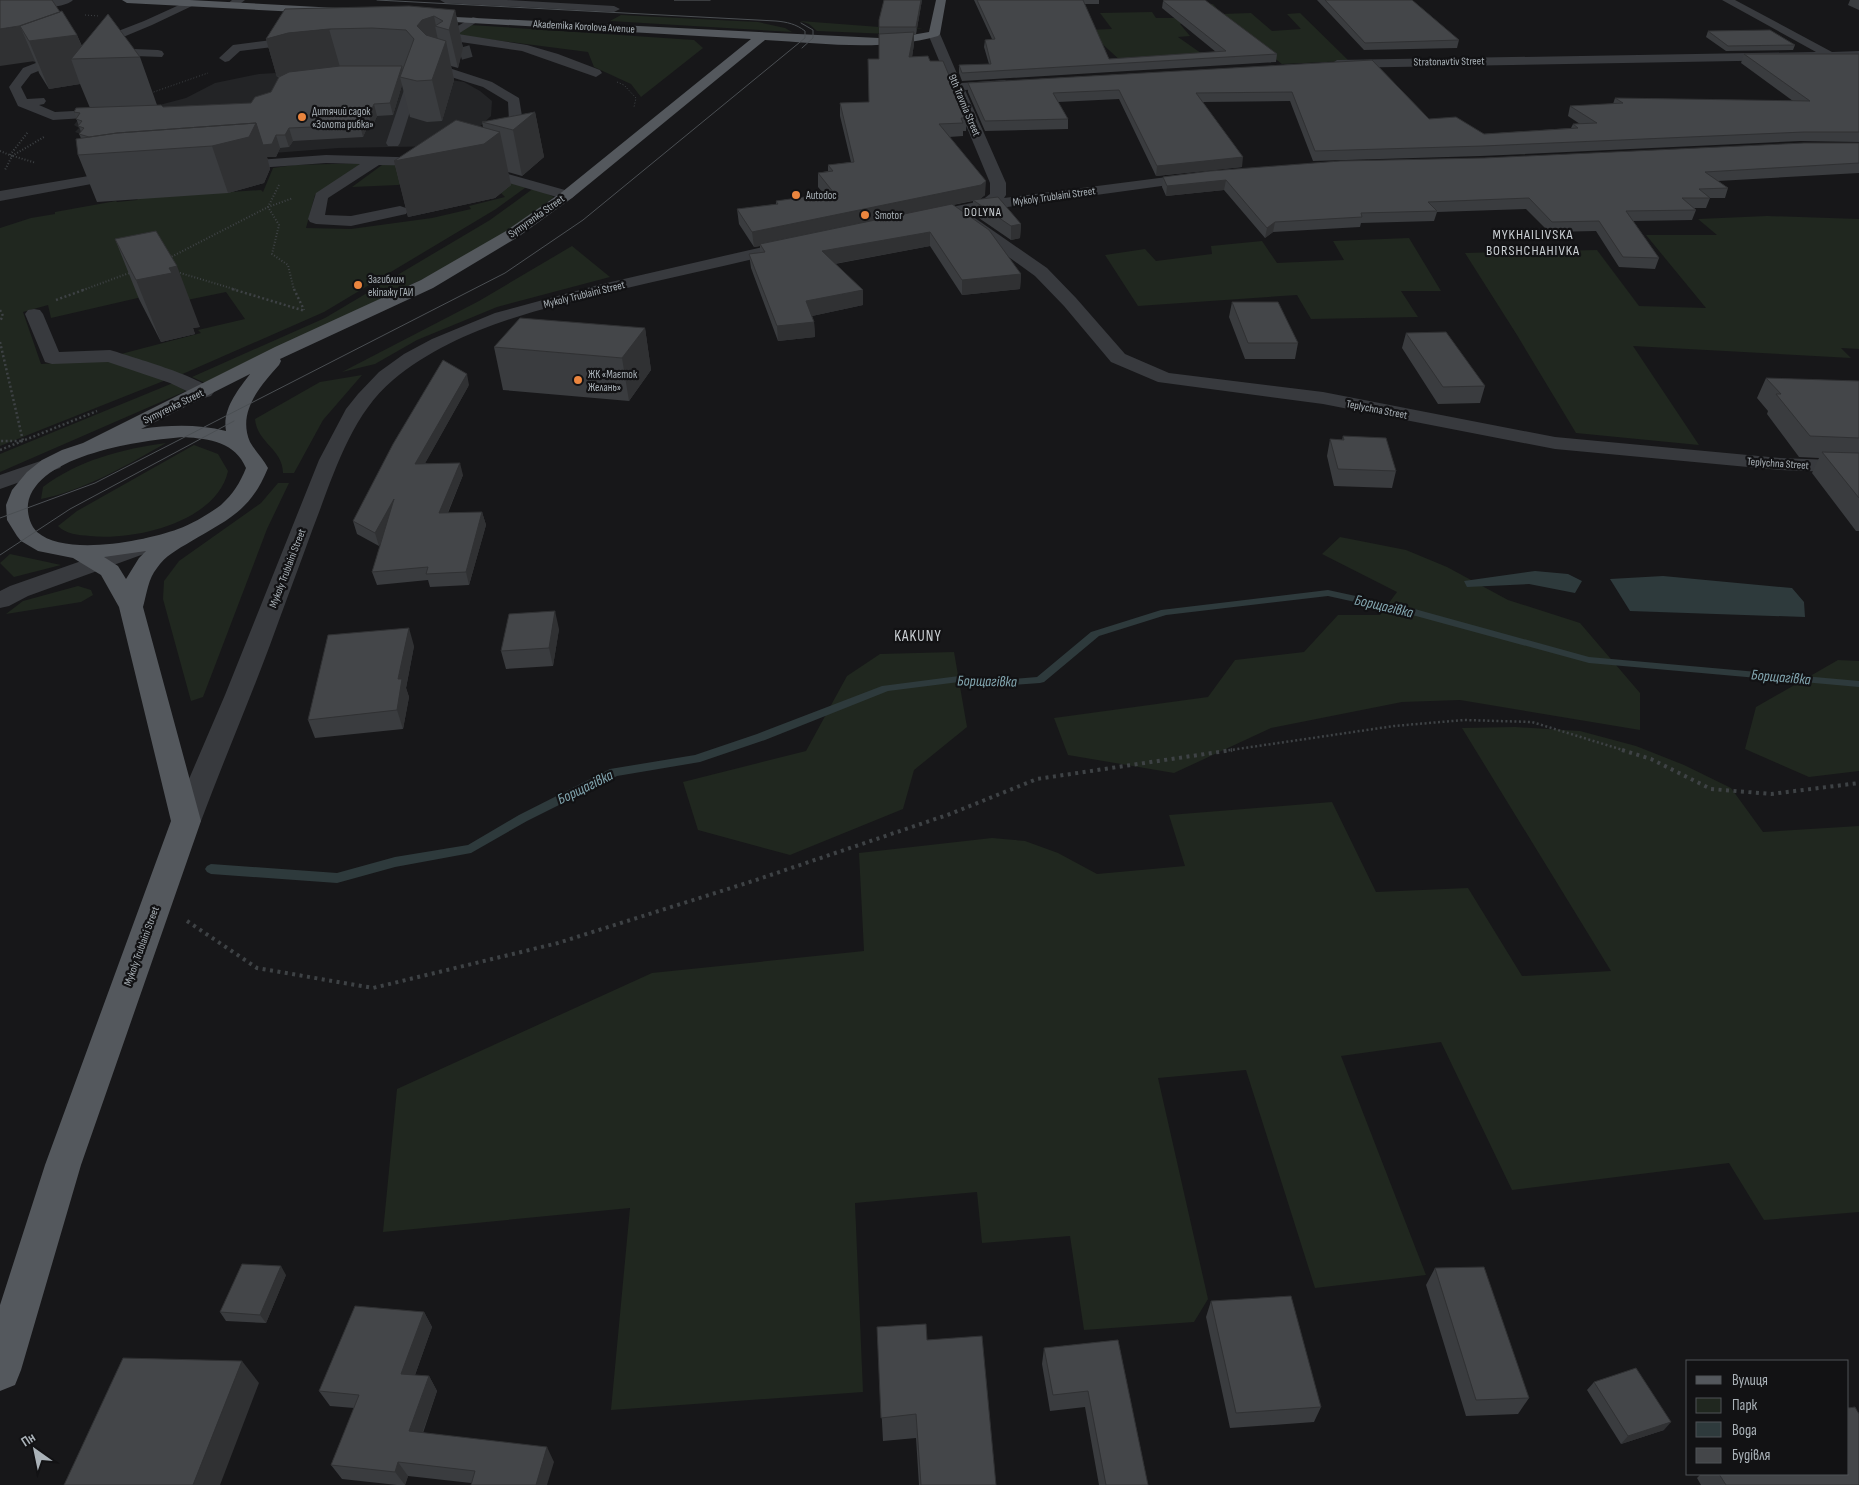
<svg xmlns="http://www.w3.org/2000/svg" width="1859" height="1485" font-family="'Sofia Sans Condensed',sans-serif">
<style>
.built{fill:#232426}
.green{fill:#20271f}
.water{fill:#2e3a3c}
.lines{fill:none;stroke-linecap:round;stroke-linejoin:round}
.stream{fill:#2e3a3c;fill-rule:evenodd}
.minor-tunnel{stroke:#343639;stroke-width:12;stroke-dasharray:12 6;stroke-linecap:butt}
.path-far3{stroke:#3e4245;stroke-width:1;stroke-dasharray:1 2;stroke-linecap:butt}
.path-far2{stroke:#3e4245;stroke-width:2;stroke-dasharray:1 2;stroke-linecap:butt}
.path-far1{stroke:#3e4245;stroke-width:2.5;stroke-dasharray:2 2.5;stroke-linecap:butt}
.path{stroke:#3e4245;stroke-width:4;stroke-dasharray:3 4.5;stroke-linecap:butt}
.minor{fill:#383a3e;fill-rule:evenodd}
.major{fill:#54585d;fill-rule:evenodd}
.tram{stroke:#4b4f53;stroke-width:1}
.wall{fill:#3a3c3f}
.shaded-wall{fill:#303133}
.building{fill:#444649;stroke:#303133}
.poi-dot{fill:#ea853e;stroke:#121214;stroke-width:2}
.labels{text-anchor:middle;stroke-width:4.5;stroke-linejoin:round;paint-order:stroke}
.far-street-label{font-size:11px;fill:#aab2b8;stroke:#121214}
.far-poi-label{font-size:11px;fill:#aab2b8;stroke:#121214;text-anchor:start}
.far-neighbourhood-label{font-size:12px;letter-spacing:1px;fill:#cbd0d4;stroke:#121214}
.far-quarter-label{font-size:14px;letter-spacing:1px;fill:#cbd0d4;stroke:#121214}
.water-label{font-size:15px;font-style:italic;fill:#83a7b1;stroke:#121214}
.neighbourhood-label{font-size:15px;letter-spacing:1px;fill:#cbd0d4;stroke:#121214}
</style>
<rect width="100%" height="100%" fill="#171719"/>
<path class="built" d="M410,65L438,78L464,82L480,91L492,101L491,116L475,131L445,146L338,148L90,167L78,140L83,135L75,132L79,128L74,125L77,121L148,108L186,98L215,83L259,74Z"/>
<path class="green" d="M1213,4L1222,14L1251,13L1272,31L1301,29L1287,14L1300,13L1349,61L1282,64L1228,22L1180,24L1190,36L1178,37L1208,58L1122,62L1087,30L1112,29L1100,13L1152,12L1156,18H1175L1167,5Z
M621,15L758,22L785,28L792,32L610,21Z
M800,21L906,29L923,28L890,34L817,31L809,24Z
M471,25L694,40L703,48L641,97L631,84L594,67L588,52L454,35Z
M368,163L315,195L306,228L351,229L432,218L471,209L469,206L505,197L485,177L446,175L398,185L352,187L382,165H451L529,185L496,209L324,312L178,376L121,354L201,333L198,330L245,319L226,292L187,300L181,288L51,318L48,305L23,312L41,364L104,360L166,380L0,446V228L31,218L55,214V212L116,201L117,202L137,200L139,198L261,190L263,192L273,168L294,165Z
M534,188L554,197L506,233L427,277L205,383L192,377L325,318L490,220Z
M1767,216L1859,219V349L1841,348L1851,358L1633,346L1699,445L1576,433L1517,335L1465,253L1597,250L1639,306L1706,308L1646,235H1717L1698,219Z
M1409,238L1441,291H1401L1418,317L1311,319L1297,295L1138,306L1105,255L1145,249L1156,261L1212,254L1211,246L1262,241L1277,263L1344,260L1333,241Z
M572,246L610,277L497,307L417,340L375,364L342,372L479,301Z
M362,375L323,420L294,473H283C283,449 257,443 255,419L320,382Z
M173,383L186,391L0,472V454Z
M166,443C129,464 83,491 41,499L43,487C79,460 122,449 166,443Z
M194,445L218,454L228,471C217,522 134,541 90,536C78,535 66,534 58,526L77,511Z
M278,483H289L267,529L203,697L191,701L163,599L164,581L179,561L261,503Z
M1340,537L1406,550L1447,567L1508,600L1580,623L1640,693V730L1460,700L1402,702L1271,728L1174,773L1068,755L1054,718L1208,697L1235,660L1304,652L1338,615H1380L1397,592L1322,554Z
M10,554L61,565L14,577L0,563Z
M78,586L91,590L93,595L81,602L6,614L23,601Z
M954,652L967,727L914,770L903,809L790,855L698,830L683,782L806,751L847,676L880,654Z
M1838,660L1859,661V771L1809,777L1745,749L1756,707Z
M1515,727L1580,731L1636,746L1684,765L1731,788L1763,832L1859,826V1212L1764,1220L1729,1163L1512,1190L1441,1042L1341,1056L1426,1275L1315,1288L1246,1070L1158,1078L1208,1299L1194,1322L1084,1330L1070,1236L982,1243L977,1192L855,1203L863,1392L611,1410L630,1208L383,1232L397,1089L652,973L864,951L859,853L992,838L1025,841L1058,853L1097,874L1185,866L1169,815L1332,802L1376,892L1468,888L1522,976L1611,971L1462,728Z"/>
<path class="water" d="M1535,571L1568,574L1582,581L1575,593L1529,584L1467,587L1464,581Z
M1663,576L1792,588L1804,602L1805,617L1630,611L1610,579Z"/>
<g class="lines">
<path class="stream" d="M1328,590L1411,608L1589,657L1859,681V687L1589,663L1405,613L1328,596L1166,615L1099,636L1044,682L1040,683L999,686L959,682L888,691L765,740L700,762L617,776L527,821L471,853L395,867L337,883L211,874L207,872L205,869L207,866L211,864L337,873L395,857L468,845L519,815L610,769L695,755L757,734L882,686L959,676L999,680L1037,677L1091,632L1161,610Z"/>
<path class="minor-tunnel" d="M443,59L471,51"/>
<path class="path-far3" d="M85,15L99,16
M617,82L624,85L636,98L634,107
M148,94L208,73"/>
<path class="path-far2" d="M0,151L12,156L5,170
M10,155L28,132
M12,156L44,137
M13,156L36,163
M279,185L268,207L279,225L272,254L288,265L294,290
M169,258L268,207L293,198
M177,272L237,290
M83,290L132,272"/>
<path class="path-far1" d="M232,289L305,311
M294,289L304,310
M56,300L86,289
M0,310L3,316L0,321
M0,342L23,441H0
M0,450L97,411
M1224,751L1394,726L1464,720L1532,722L1626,751"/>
<path class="path" d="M1622,750L1651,759L1711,789L1771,794L1859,783
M187,921L257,968L373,988L558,943L753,881L950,814L1037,779L1232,750"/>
<path class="minor" d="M48,0H73C62,11 16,8 0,7V1L38,2Z
M232,0H245L236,7H228L226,5Z
M440,0H507L614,6L620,9L614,12L445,3Z
M1722,0H1735L1832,52L1859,51V59L1337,68L1331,64L1337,60L1816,52Z
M188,1L194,4L192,6L152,25L104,45L110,48L158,50L162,51L164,54L162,57L107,55L95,48L31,74L21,87L27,99L44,98L46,101L44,104L39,105L55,112L111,109L118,113L116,116L53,120L18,106L9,87L23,68L144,21Z
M473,17L477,18L479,20L477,22L458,34L527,45L558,54L600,70L602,73L596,77L522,51L447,40L441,36Z
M934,30L940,34L961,83L1005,80L1011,84L1005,88L965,90L1006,183V195L1004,198L1198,173L1203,174L1205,177L1203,180L1198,181L986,210L924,222L918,220L916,217L918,214L981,201L990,194V183L928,34Z
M303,36L309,40L307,43L240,51L229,61L225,62L219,58L233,45Z
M443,55L449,59L440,64L443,66L492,82L519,98L523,122L521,125L496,143H486L484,140L486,137L509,121L508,102L483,87L435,72L427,65L431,59Z
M405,68L415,70L421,77L400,143L398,146H388L386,143L408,78L399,72Z
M326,155L431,158L436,159L438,162L436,165L431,166L379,165L328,198L325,215L351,216L400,206L406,208L408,211L406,214L351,226L316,224L310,222L308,219L316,193L360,164L326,163L232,170L227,169L225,166L227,163L232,162Z
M473,164L572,192L575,195L572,198L567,200L468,171L466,168L468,165Z
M124,170L129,171L131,174L129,177L0,201V191Z
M966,214L972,216L1047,268L1076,298L1125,354L1169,373L1323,392L1555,437L1780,458L1859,461V473L1780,470L1555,449L1323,404L1158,382L1111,362L1064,306L1035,276L960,222L958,219L960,216Z
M797,239L803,241L805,244L803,247C739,263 674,277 610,292C535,310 453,330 393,380C350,416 333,477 313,528C299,567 284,606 270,645C248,704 223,762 201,821L196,828L186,831L176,828L171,821L225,695L319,460L346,409L358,394L379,372L404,354L432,339L495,313L598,285Z
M34,309L40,310L43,314L59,352L110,350L117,352C137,359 203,377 214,392L211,396L204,398L197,396L170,383L108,362L52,364L45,362L25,314L28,310Z
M52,457L60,458L63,463L60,468L0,489V475Z
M147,538L155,540L159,545L155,550L28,596L9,606L0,608V591L10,586Z"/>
<path class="major" d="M122,0H190L337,8L343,11L337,14L127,3Z
M936,0H946L940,34L938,36C881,52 823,43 765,40L572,198L518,237L433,288L280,359L281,361L279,365C260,386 237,412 250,442C255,451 263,458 268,468C250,512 228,519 190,542C178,549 165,556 157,568C148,579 147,593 143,607L201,821L81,1165L21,1370L15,1385L0,1391V1305L45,1165L171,821L119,607L101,575L73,558L38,551L21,541L17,536L7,520L6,505L12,490L27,472L42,460L62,450L83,443L275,347L421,280L506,231L562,192L751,39L420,20L416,19L414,17L416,15L879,38L900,37L929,32ZM250,374C238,390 222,409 226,431C197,424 170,425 141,429ZM184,437C210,439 235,442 246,468C240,483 233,494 221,505C209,514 192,524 178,529C145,541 66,557 37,532C30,525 27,514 28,504C36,454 144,440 184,437ZM146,551L139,558L126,579L118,566L104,557Z"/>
<path class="tram" d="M801,23L813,30V38L802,48
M0,518L95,483L505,273L583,220L805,38V31C796,24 787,22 776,21L377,0
M0,555L70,509L234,421"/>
</g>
<path class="wall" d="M0,0L60,12L77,35L82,46L140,57L157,105L163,107L251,103L271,92L280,77H277L266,39L455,10L463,48L458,68L451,66L454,80L442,121L427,122L410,117L402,85L393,115L377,116L372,127L367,128L363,137L293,141L289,147L280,148L276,157H267L270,169L264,183L228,193L97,202L78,155L81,138L79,134L81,132L74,112L90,108L80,84L49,89L39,73L35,61L34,62Z
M674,0H711L710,1H674Z
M884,0H922L916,34H914V44L912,57L967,118L966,131H963V136L949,137L985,195L980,199L1021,224L1020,238L1011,240L973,214V201L953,205L1021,274L1020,289L962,295L930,246L835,264L863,305L812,316L814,322L815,337L778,341L751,268L749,254L760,252V246L754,247L739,224L737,209L776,204V201L824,194L818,187V173L828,171V165L851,162L840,116V103L869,102L879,59V20Z
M974,0H1099V4H1084L1109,59L1216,52L1162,8L1163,1L1277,54L1276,62L962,81L959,73V65L989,64L984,47L985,40L992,39Z
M1317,0H1412L1459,40L1457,48L1364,50Z
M1850,0H1859V10L1848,5Z
M1708,31L1795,45L1793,50L1726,51L1706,37Z
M1744,54H1859V142L1800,141L1481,156L1313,161L1290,101L1203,102L1242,167L1156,176L1119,99L1058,102L1068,119V129L985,131L968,92V83L1372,60L1429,119L1484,134L1571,128L1573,124H1580L1568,116L1570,106L1613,104L1615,98L1793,101L1741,63Z
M535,112L544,157L522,176L508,172L511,185L495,198L408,217L394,161L483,127L482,122Z
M1859,143V173L1718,181L1728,188L1725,198H1710L1706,208H1694L1696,210L1692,220L1633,221L1659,258L1655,269L1619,267L1596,231L1549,232L1526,209L1437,212L1434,221L1361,223L1360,227L1273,232L1265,238L1224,190L1166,196L1162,187L1163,177L1484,158Z
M115,239L200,327L193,328L195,334L161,342L139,299Z
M1232,302L1298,343L1295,359H1245L1229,317Z
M645,328L651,370L629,401L503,390L494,347Z
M1406,333L1485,386L1480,403L1438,404L1402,348Z
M1766,378L1859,381V531H1856L1812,473L1819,458L1799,457L1767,414L1768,411L1757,398Z
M469,385L425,463L463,475L448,513L482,512L486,525L469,585L430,587L428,580L377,585L372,572L382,541L379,546L357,534L353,521Z
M1343,436L1396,471L1392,488L1334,486L1327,456L1330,439L1342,440Z
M559,629L553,666L506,669L501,651Z
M414,646L406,688L409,697L403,729L315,738L308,720Z
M1435,1268L1529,1398L1518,1414L1466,1416L1426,1285Z
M286,1275L266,1323L226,1321L220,1312Z
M1211,1301L1321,1407L1314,1422L1230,1428L1206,1317Z
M424,1312L432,1327L415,1375L429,1376L437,1391L423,1433L554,1462L471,1483L408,1476L405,1485H397L342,1479L331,1465L354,1408L330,1406L319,1391Z
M877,1327L927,1340L996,1485H919L916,1438L883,1441Z
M1118,1340L1148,1485H1099L1085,1407L1050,1411L1042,1364L1044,1348Z
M1594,1382L1664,1430L1621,1444L1587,1390Z
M1701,1474H1848L1859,1485H1701L1697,1478Z"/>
<path class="shaded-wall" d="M921,0H922L916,34V27Z
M455,10L463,48L458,68L449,30Z
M434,16L436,26H435L441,54L417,26L422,20Z
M20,26L35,61L0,66V29Z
M329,29L340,67L299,71L277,77L266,39L288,33Z
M914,32V44L910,70L909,57Z
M77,35L87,59H71L80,84L49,89L29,41Z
M446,41L454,80L442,121L432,80Z
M402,66L404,78L400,77L402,85L393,115L390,103Z
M374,104L377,116L372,127L369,115Z
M535,112L544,157L522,176L513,130Z
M364,115L367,128L363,137L360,125Z
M256,123L276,135L280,148L276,157H267L270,169L264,183L228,193L212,146Z
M289,128L293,141L289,147L285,135Z
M500,132L511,185L495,198L408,217L394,161Z
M1243,157L1242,167L1156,176L1157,166Z
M1226,180L1224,190L1166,196L1167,186Z
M986,181L985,195L980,199L761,246L760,244V246L754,247L752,232Z
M1275,222L1273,232L1265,238L1267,228Z
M1021,224L1020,238L1011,240V226Z
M930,232V246L822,266V251Z
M177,266L200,327L193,328L195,334L161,342L136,280L169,268Z
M1021,274L1020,289L962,295V280Z
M863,290V305L807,317L806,301Z
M814,322L815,337L778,341L777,326Z
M645,328L651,370L629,401L622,358Z
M467,374L469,385L418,476L415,464Z
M460,463L463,475L442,526L439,513Z
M394,499L398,511L379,546L375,533Z
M482,512L486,525L469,585L466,572Z
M555,611L559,629L553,666L549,648Z
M409,628L414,646L406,688L409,697L403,729L397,710L398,679Z
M281,1266L286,1275L266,1323L260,1315Z
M424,1312L432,1327L410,1389L401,1374Z
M242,1361L259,1383L220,1485H193Z
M429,1376L437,1391L418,1445L409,1431Z
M1671,1422L1664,1430L1621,1444L1628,1436Z
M547,1447L554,1462L547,1485H536Z
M398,1462L408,1476L405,1485L395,1472Z"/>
<path class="building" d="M0,0H52L60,12L19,26L0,29Z
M884,0H921L916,27H879V20Z
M977,0H1083L1109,59L1226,51L1163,1L1164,0H1205L1277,54L962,73L959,65L991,64L985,40L995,39Z
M1325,0H1412L1459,40L1365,43Z
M409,6L455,10L449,30L435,26L443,21L434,16L422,20L417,26L426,35L446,41L432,80L417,81L400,77L414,39L406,30L372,28L329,29L288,33L266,39L285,9Z
M62,11L77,35L29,41L20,26Z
M108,14L140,57L71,59Z
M1770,30L1795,45L1728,46L1708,31Z
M914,32L909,57L928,56L930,61H943L967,118H961L963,123L939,124L986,181L981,185L752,232L737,209L778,204L776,201L834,193L818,173L833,171L828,165L854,162L840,103L869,102L868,59H879V34Z
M1744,54H1859V132H1804L1483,146L1315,151L1292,92L1196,93L1243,157L1157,166L1119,90L1053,93L1068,119L985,121L968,83L1372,60L1429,119L1456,117L1484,134L1578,128L1573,124L1597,123L1570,106L1623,103L1615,98L1810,101Z
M340,66H402L390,103L374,104L369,115H364L360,125L289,128L285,135H276L272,144L263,145L256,123L117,133L89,137L79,134L84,128L78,126L82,121L76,119L80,113L74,112L76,108L161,105L163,107L251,103L255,97L271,92L279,77L289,72Z
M535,112L513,130L482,122Z
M456,120L500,132L484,144L394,161Z
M256,123L249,137L212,146L78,155L76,139L117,133Z
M1804,143H1859V163L1705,172L1728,188L1699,189L1710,198H1682L1696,210L1626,211L1659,258L1623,257L1599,221L1552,222L1529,198L1428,202L1437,211L1361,213L1362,217L1275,222L1267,228L1226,180L1167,186L1163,177L1210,171L1340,161L1484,158Z
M998,197L1021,224L1011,226L973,200Z
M952,204L989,230L1021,274L962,280L930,232L822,251L863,290L806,301L814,322L777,326L749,254L765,252L760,244Z
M156,231L177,266L169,268L172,273L136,280L115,239Z
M1232,302H1278L1298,343H1248Z
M520,318L645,328L622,358L494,347Z
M1446,332L1485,386L1443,387L1406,333Z
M443,360L467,374L415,464L460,463L439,513L482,512L466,572L426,574L428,567L372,572L394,499L375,533L353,521L393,444Z
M1766,378L1859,381V438L1810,436L1776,394H1781Z
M1343,436L1386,438L1396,471L1338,469L1330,439L1344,440Z
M1822,452L1859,453V498Z
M555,611L549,648L501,651L509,614Z
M409,628L398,679H402L397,710L308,720L328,635Z
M242,1264L281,1266L260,1315L220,1312Z
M1484,1267L1529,1398L1476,1400L1435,1268Z
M1291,1296L1321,1407L1236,1413L1211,1301Z
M355,1306L424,1312L401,1374L429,1376L409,1431L547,1447L536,1485H471L475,1471L398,1462L395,1472L331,1465L359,1395L319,1391Z
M926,1324L927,1340L982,1336L996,1485H921L916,1414L881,1418L877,1327Z
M1118,1340L1148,1485H1106L1088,1391L1053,1395L1044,1348Z
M123,1358L242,1361L193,1485H64Z
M1636,1368L1671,1422L1628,1436L1594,1382Z
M1855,1407L1859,1414V1485H1726L1719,1474H1848V1408Z"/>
<g class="poi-dot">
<circle cx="302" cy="117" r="5"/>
<circle cx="796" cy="195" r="5"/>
<circle cx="865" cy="215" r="5"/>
<circle cx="358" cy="285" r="5"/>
<circle cx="578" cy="380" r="5"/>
</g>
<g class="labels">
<g class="far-street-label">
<text transform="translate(584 26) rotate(3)" y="4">Akademika Korolova Avenue</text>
<text transform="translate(1449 61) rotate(-1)" y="4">Stratonavtiv Street</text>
<text transform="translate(965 105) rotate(67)" y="4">9th Travnia Street</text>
<text transform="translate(1054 196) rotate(-8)" y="4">Mykoly Trublaini Street</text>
<text transform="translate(536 216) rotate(-35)" y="4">Symyrenka Street</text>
<text transform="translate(584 294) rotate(-14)" y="4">Mykoly Trublaini Street</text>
<text transform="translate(173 406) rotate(-26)" y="4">Symyrenka Street</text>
<text transform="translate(1377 409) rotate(11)" y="4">Teplychna Street</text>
<text transform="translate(1778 463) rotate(4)" y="4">Teplychna Street</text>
<text transform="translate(287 568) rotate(-69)" y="4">Mykoly Trublaini Street</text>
<text transform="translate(141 946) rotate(-70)" y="4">Mykoly Trublaini Street</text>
</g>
<g class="far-poi-label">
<text x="312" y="115">Дитячий садок<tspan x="312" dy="13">«Золота рибка»</tspan></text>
<text x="806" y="199">Autodoc</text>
<text x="875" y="219">Smotor</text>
<text x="368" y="283">Загиблим<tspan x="368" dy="13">екіпажу ГАИ</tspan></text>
<text x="588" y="378">ЖК «Маєток<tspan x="588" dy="13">Желань»</tspan></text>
</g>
<g class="far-neighbourhood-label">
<text x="983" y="216">DOLYNA</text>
</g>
<g class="far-quarter-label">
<text x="1533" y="239">MYKHAILIVSKA<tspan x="1533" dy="16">BORSHCHAHIVKA</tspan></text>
</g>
<g class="water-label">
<text transform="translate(1384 606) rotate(13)" y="5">Борщагівка</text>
<text transform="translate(1781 677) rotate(5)" y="5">Борщагівка</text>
<text transform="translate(987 681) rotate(1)" y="5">Борщагівка</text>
<text transform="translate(585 787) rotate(-26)" y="5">Борщагівка</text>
</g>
<g class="neighbourhood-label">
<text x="918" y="641">KAKUNY</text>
</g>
</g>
<rect x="1686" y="1360" width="162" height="115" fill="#121214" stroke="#4f5256"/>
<rect x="1696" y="1376" width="25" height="8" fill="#54585d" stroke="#4f5256"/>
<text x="1732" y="1385" font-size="15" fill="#aab2b8">Вулиця</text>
<rect x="1696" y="1398" width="25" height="15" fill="#20271f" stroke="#4f5256"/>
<text x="1732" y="1410" font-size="15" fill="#aab2b8">Парк</text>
<rect x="1696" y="1422" width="25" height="15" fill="#2e3a3c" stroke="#4f5256"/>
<text x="1732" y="1435" font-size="15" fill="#aab2b8">Вода</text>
<rect x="1696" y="1448" width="25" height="15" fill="#444649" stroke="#4f5256"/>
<text x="1732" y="1460" font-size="15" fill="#aab2b8">Будівля</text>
<g transform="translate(35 1450) rotate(327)" stroke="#121214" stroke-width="4" paint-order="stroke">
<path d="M0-4L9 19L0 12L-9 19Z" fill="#aab2b8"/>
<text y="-8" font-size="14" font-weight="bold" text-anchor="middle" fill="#aab2b8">Пн</text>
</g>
</svg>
